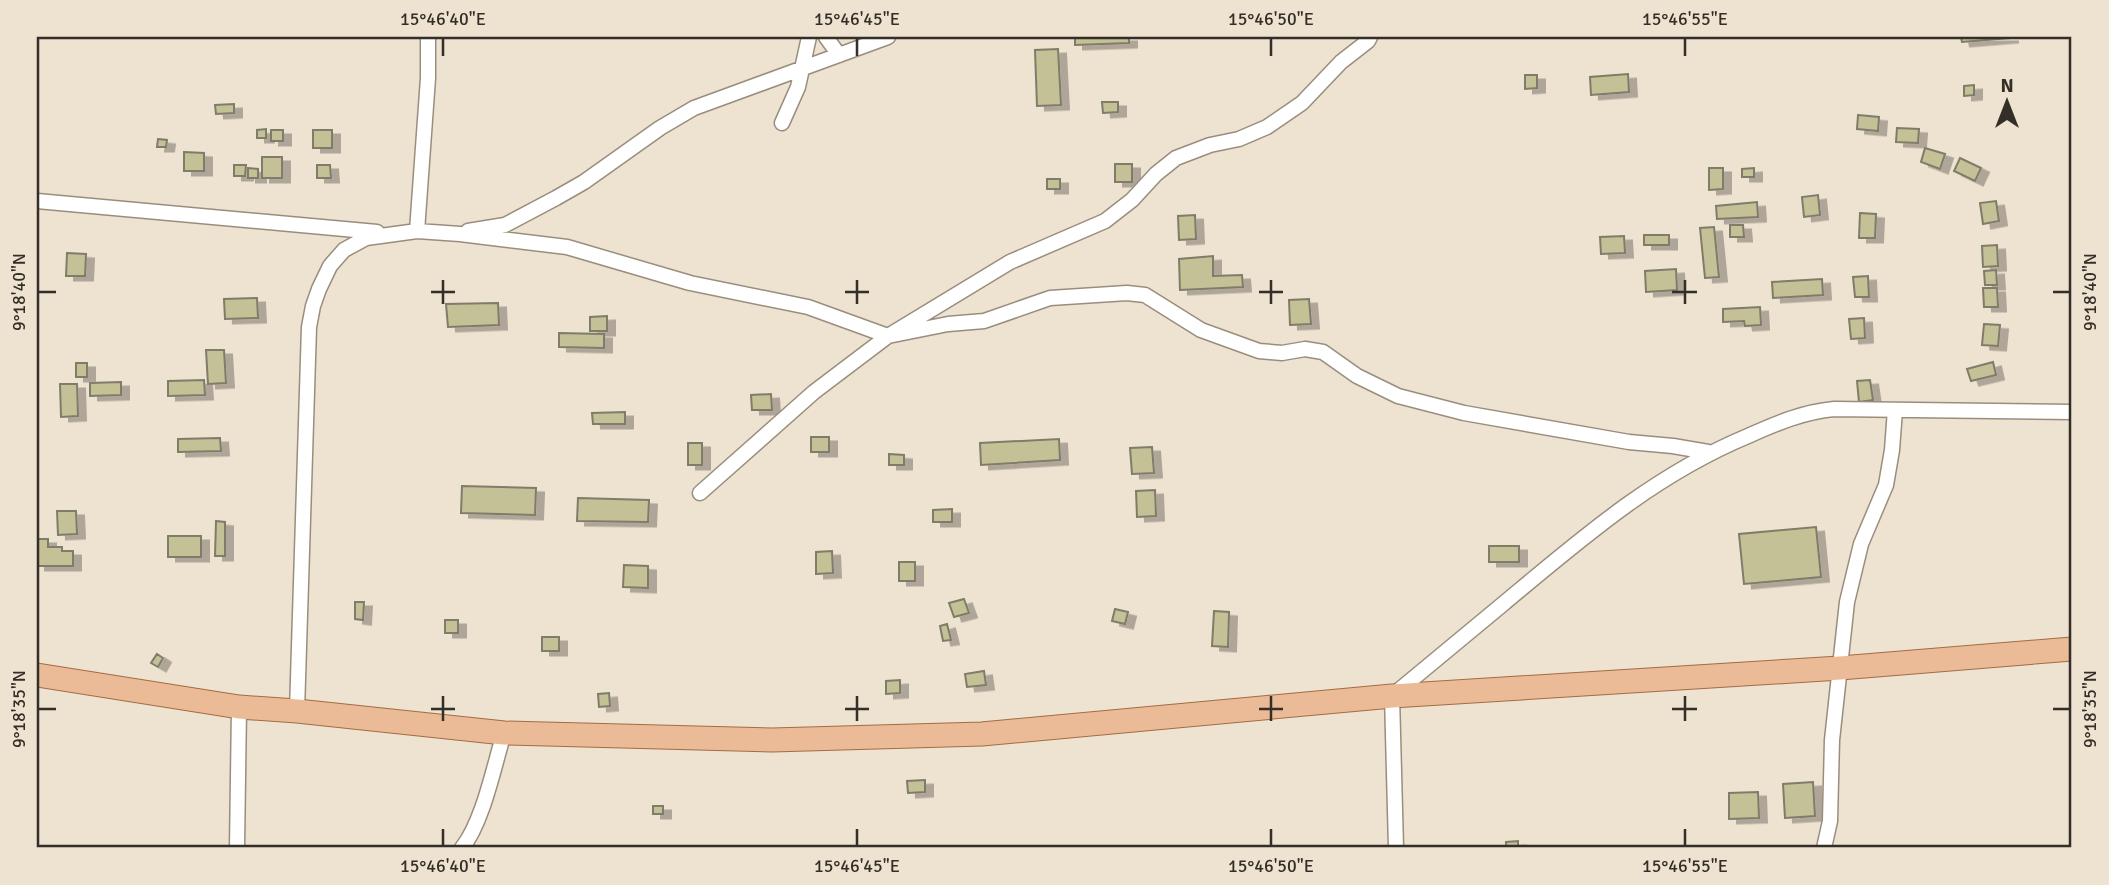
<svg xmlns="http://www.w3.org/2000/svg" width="2109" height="885" font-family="Signika,sans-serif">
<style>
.building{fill:#c5c197;stroke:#7f7d6a;stroke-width:2;filter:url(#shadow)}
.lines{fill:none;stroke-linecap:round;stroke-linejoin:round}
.minor-casing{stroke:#998e7d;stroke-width:17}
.primary-casing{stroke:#a26c44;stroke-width:25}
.minor{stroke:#fff;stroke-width:14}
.primary{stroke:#ebbb98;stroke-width:23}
.ticks{fill:none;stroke:#332e27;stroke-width:2.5}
.neatline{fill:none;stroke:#332e27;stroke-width:2.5}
.ticks-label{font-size:18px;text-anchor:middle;fill:#332e27}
</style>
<defs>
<filter id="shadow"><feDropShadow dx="8" dy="4.5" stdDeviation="0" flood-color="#0004"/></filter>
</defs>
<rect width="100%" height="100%" fill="#eee2d0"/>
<path class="building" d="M1075,37H1129V43L1075,45Z
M1961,37H2010V38L1962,42Z
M1058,49L1061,105L1037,106L1035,50Z
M1628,74L1629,92L1591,95L1590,77Z
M1525,75H1537V88L1525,89Z
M1974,85V95L1964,96V86Z
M1102,102H1118V112L1103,113Z
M234,104V113L216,114L215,105Z
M1858,115L1879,117L1878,131L1857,129Z
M1897,128L1919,129L1918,143L1896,142Z
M266,129V138H257V130Z
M271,130H283V141H271Z
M313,130H332V148H313Z
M158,139L167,140L166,147H157Z
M1925,148L1945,154L1940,169L1921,162Z
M184,152L204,153V171H184Z
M262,157H282V178H262Z
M1960,158L1981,168L1975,181L1954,171Z
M1115,164H1132V182H1115Z
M234,165H246L245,176H234Z
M317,165H330L331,178H317Z
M248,168L258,169V178H248Z
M1709,168H1723V189L1709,190Z
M1754,168V177H1742V169Z
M1047,179H1060V189H1047Z
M1818,195L1820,215L1804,217L1802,197Z
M1996,201L1999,221L1983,224L1980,203Z
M1757,202L1758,217L1717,219L1716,206Z
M1860,213L1876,214L1875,238H1859Z
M1195,215L1196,239L1179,240L1178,216Z
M1730,225H1743L1744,237H1730Z
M1714,227L1719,277L1705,278L1700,228Z
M1644,235H1669V245H1644Z
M1624,236L1625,253L1601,254L1600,237Z
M1997,245L1998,266L1983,267L1982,246Z
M67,253L86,254L85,276H66Z
M1213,256V276L1242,275L1243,287L1180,290L1179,259Z
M1676,269L1677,290L1646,292L1645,271Z
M1996,270L1997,285H1985L1984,271Z
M1868,276L1869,297H1855L1853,277Z
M1822,279L1823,295L1773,298L1772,282Z
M1983,288H1997L1998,307H1984Z
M257,298L258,318L225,319L224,299Z
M1309,299L1311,324L1290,325L1289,300Z
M498,303L499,325L448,327L446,304Z
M1760,307L1761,325L1745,326L1744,321L1723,322V309Z
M607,316V331H590V317Z
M1864,318L1865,338L1851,339L1849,319Z
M1984,324L2000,325L1998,346L1982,345Z
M559,333L604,334V348L559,347Z
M206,350H224L226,383L208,384Z
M1993,362L1996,375L1971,381L1967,369Z
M76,363H87V377H76Z
M204,380L205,395L168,396V381Z
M1870,380L1873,400L1859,402L1857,381Z
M121,382V395L90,396V383Z
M60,384H77L78,416L61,417Z
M771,394L772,410H752L751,395Z
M625,412V424H593L592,413Z
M811,437H829V452H811Z
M220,438L221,451L178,452V439Z
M1059,439L1060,460L981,465L980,443Z
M688,443H702V465H688Z
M1152,447L1154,473L1132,474L1130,448Z
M889,454L904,455V465H889Z
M462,486L536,488L535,515L461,513Z
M1155,490L1156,516L1137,517L1136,491Z
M578,498L649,500L648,522L577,521Z
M952,509V522H933V510Z
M57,511H76L77,534L58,535Z
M216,521L225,522V556H215Z
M1816,527L1821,577L1744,584L1739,534Z
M168,536H201V557H168Z
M37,539H48V547H62V551H73V566H37Z
M1489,546H1519V562H1489Z
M832,551L833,573L816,574V552Z
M899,562H915V581H899Z
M624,565L648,566V588L623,587Z
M964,599L969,613L954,617L949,603Z
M355,602H364L363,620L355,619Z
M1115,609L1128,612L1125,624L1112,621Z
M1214,611L1229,612L1228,647L1212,646Z
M445,620H458V633H445Z
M947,624L951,640L943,641L940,626Z
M542,637H559V651H542Z
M157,654L163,658L158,667L151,663Z
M984,671L986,685L967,687L965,674Z
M900,680V693L886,694V681Z
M609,693L610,706L599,707L598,694Z
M925,780V792L908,793L907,781Z
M1813,782L1815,816L1785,818L1783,784Z
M1758,792L1759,818L1729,819V793Z
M653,806H663V814H653Z
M1518,841V848H1506V842Z"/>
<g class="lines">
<defs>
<path id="minor" d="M826,37L839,55
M782,123L798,87L809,37
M37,201L377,232
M417,231L428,78V37
M468,231L505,225L556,198L584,182L660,128L694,108L888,37
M700,493L814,392L888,336L1010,262L1105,221L1132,200L1156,174L1176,158L1210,145L1239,139L1267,127L1302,103L1341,62L1368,41L1370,37
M297,711L309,327L313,306L319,289L330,266L344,250L366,238L417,231L460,234L567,247L690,283L808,307L888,336L948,324L984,321L1050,298L1127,293L1145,295L1201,330L1259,351L1282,353L1305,349L1323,352L1357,376L1398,396L1464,413L1629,442L1673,446L1708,452
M237,848L239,707
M462,848C483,822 494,766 504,733
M1396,848L1392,696C1429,665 1466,635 1503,604C1581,539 1654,475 1748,436C1777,423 1803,412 1834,409L2072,412
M1824,848L1830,821L1832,740L1847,602L1861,544L1886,485L1892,450L1895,410"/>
<path id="primary" d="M37,675L239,707L297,711L504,733L772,740L982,734L1392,696L1840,668L2072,649"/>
</defs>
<use href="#minor" class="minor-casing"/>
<use href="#primary" class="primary-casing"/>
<use href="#minor" class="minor"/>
<use href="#primary" class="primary"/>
</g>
<path class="ticks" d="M443,38V56M857,38V56M1271,38V56M1685,38V56M443,280V304M857,280V304M1271,280V304M1685,280V304M38,292H56M431,292H455M845,292H869M1259,292H1283M1672,292H1697M2053,292H2070M443,696V721M857,696V721M1271,696V721M1685,696V721M38,709H56M431,709H455M845,709H869M1259,709H1283M1672,709H1697M2053,709H2070M443,829V846M857,829V846M1271,829V846M1685,829V846"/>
<rect width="2109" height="885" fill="none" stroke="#eee2d0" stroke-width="77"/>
<g transform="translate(2007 102)" stroke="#eee2d0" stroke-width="5" paint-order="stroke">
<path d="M0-5L12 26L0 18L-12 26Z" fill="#332e27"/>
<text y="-10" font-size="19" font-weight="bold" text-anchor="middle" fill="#332e27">N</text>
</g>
<rect x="38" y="38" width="2032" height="808" class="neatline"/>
<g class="ticks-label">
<text x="443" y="25">15°46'40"E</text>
<text x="857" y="25">15°46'45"E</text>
<text x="1271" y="25">15°46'50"E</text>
<text x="1685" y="25">15°46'55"E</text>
<text transform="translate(19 292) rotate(-90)" y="6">9°18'40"N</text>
<text transform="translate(2090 292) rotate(-90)" y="6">9°18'40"N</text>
<text transform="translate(19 709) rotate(-90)" y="6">9°18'35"N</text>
<text transform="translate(2090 709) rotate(-90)" y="6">9°18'35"N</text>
<text x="443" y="872">15°46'40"E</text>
<text x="857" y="872">15°46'45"E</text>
<text x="1271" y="872">15°46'50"E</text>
<text x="1685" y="872">15°46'55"E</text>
</g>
</svg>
